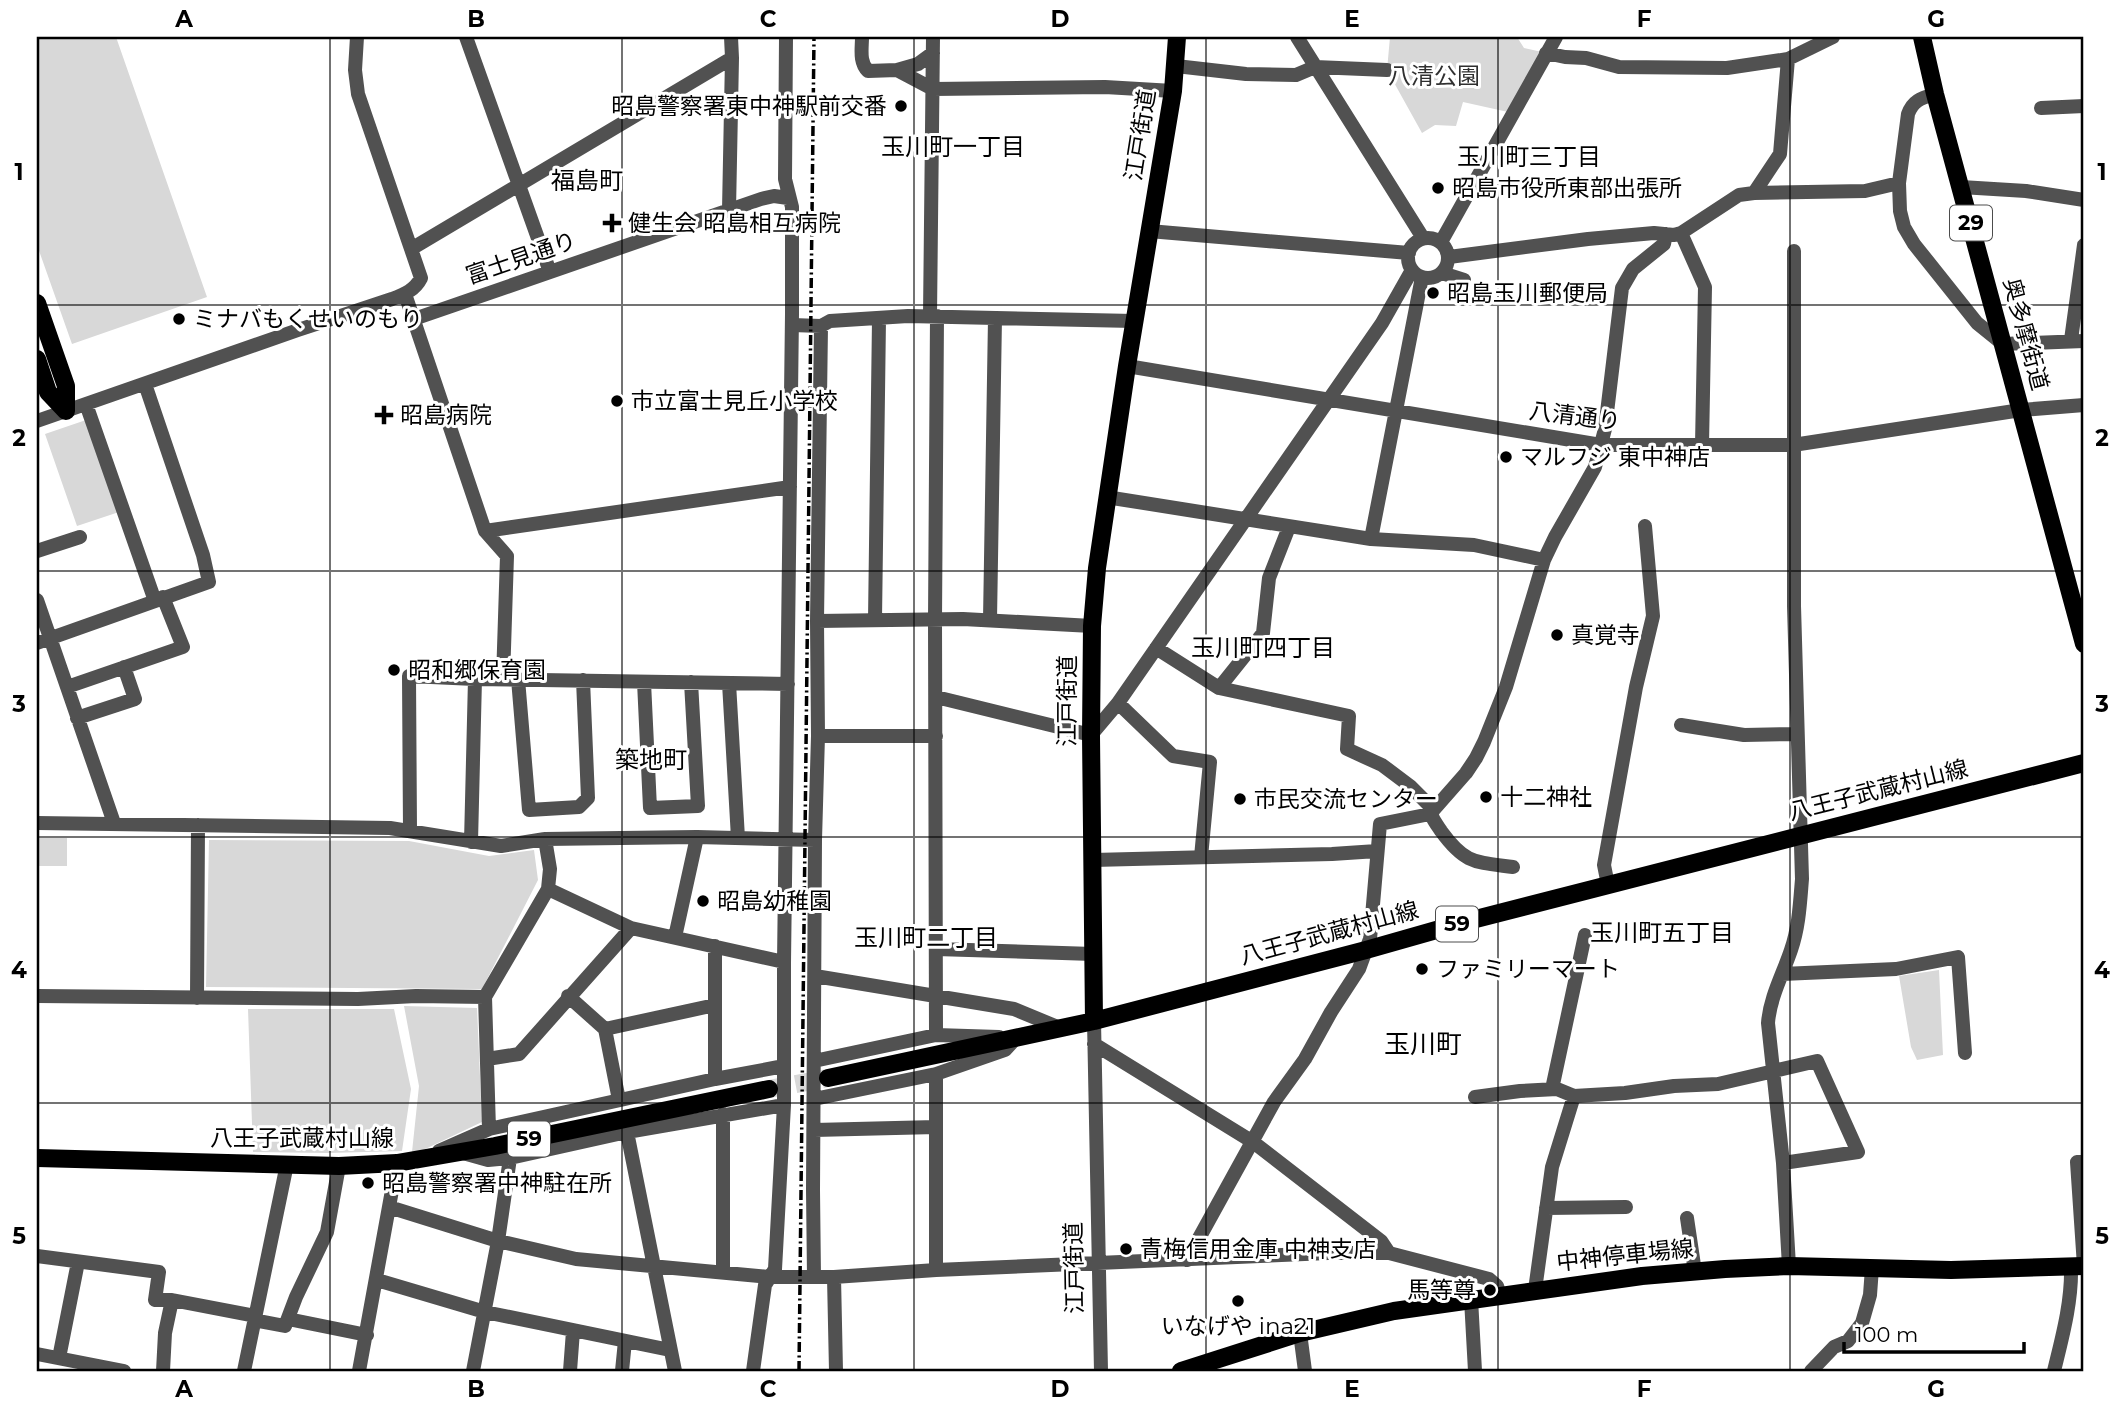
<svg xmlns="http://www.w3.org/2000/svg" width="2121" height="1408" font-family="Montserrat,'Noto Sans JP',sans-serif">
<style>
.green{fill:#d8d8d8}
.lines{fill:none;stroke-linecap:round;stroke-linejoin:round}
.major-tunnel{stroke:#d9d9d9;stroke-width:18;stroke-dasharray:18 9;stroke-linecap:butt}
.minor{stroke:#515151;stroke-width:14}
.major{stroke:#000;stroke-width:18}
.rail{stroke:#000;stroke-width:3.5;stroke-dasharray:10 3.5 2 3.5;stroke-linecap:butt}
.grid{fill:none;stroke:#000;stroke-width:2;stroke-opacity:0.55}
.poi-dot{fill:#000;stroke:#fff;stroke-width:2.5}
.labels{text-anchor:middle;stroke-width:6;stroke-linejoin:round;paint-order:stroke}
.shield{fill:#fff;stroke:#4c4c4c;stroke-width:2}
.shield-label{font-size:21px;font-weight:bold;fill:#000}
.park-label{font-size:23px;fill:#2f2f2f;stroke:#fff}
.poi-label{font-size:23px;fill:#000;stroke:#fff;text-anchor:start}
.street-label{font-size:23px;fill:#000;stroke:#fff}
.neighbourhood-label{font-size:24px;fill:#000;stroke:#fff}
.quarter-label{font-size:26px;fill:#000;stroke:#fff}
.neatline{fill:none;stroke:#000;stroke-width:2.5}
.grid-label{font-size:23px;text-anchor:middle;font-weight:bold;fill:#000}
</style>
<rect width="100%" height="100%" fill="#fff"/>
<path class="green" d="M37,37H116L207,297L72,344L37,245Z
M1390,37H1517L1524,48L1542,52L1508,112L1463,102L1456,126L1435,125L1422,133L1387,70Z
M86,420L119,512L77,526L45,434Z
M37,838H67V866H37Z
M209,840L409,841L489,856L534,850L538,880L482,989L206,987Z
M1939,970L1943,1055L1917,1060L1911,1047L1899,976Z
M404,1006L477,1008L482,1122L421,1151L412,1152L419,1086Z
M248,1009H394L411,1089L402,1151L328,1153L253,1152Z"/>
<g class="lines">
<path class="major-tunnel" d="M769,1089L828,1078"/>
<path class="minor" d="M466,37L550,272
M862,37C862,49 859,62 868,71L897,70L933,89L1105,87L1173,91
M1297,37L1423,238
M1546,53L1565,57L1586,58L1619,67L1727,68L1788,59L1833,37
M1176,66L1246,74L1296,75L1315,67L1387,70
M897,70L918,64L933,53
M1935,94C1922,98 1913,100 1908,114L1899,183L1900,211L1904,227L1914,244L1977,323L2003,344L2084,341
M2041,108L2084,106
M1961,187L2026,191L2084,200
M1754,193L1780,154L1788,59
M729,210L732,58L731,37
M1149,231L1409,253
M1681,233L1705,287L1702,445
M1408 258a20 20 0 1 1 40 0a20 20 0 1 1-40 0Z
M1441,242L1556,37
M411,249L732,58
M1449,257L1588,239L1654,233L1674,235L1681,233L1739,195L1754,193L1865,191L1899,183
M1442,273L1464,280
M405,294L485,531L507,556L503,679
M930,316L933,37
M414,319L761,199L774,196L788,198
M792,325L821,326L830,321L908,316L1134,321
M2071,340L2084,245
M1127,366L1601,445H1793L2021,410L2084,405
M86,404L155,601
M37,421L298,330L392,299C405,294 415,290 421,278L358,94L355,70L357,37
M1106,497L1371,539L1474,545L1544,560
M485,531L790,487
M1371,539L1422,277
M37,551L80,537
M37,600L114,823
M875,620L879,319
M990,620L995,318
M817,621L963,619L1092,626
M37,643L209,582L203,555L145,384
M1156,648L1219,688L1349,716L1347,749L1382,765L1410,786L1430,806C1430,816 1435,822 1441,831C1465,864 1475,862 1513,867
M518,679L529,810L579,807L588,798L583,680
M644,682L650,808L698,806L691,682
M729,683L738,838
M67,687L183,647L163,597
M1219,688L1263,633L1269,578L1289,527
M936,697L1091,735L1118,703L1382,323L1412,270
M1118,703L1173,756L1210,762L1201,857
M77,718L135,699L124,667
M1681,725L1744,735L1797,734
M818,736H936
M37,823L390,828L501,846L545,839L697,837L815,840
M410,830L409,676L475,679L788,684
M471,842L475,679
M1093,860L1332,854L1377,851
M1608,885L1604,865L1636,687L1653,616L1645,526
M548,889L631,928L784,962
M675,937L697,837
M936,949L1093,954
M1782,974L1896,969L1958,957L1965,1053
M815,976L1014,1009L1060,1028
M37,996L358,999L416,996L485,997
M568,996L605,1029
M197,998L198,825
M1094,1021L1101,1371
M936,1035L935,620L937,316
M1094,1044L1253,1142L1381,1241L1389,1253
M487,1059L519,1054L631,928
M814,1061L936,1035L999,1037
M715,1079V946
M1552,1089L1585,935
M1475,1097L1520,1091L1557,1089L1574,1096L1625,1093L1674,1086L1718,1084L1817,1061L1858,1152L1783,1163
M814,1099L936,1074L1005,1050L1016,1038
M619,1100L605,1029L715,1005
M489,1129L485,997L548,889L550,869L545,839
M814,1130L936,1127
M627,1132L675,1371
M439,1151L489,1129L715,1079L784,1066
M463,1153L488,1160L510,1158L627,1132L784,1105
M389,1207L498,1241L576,1259L769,1277H834L936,1270L1328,1253H1389L1489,1279L1497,1286L1500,1295
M1546,1208L1626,1207
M1687,1218L1695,1272
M37,1256L159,1272L155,1300H172L255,1316
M1187,1260L1274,1102L1305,1059L1331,1012L1359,969L1370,939L1380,824L1430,814L1466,773L1476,758L1484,742L1506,687L1544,560L1555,537L1595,467L1605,429L1622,288L1633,269L1664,244L1666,234
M1789,1266L1783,1163L1768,1023C1770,997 1783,974 1791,950C1799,927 1800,903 1802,879L1794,606V251
M2084,1266L2077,1162H2084
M936,1270V1074
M723,1272V1114
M814,1277L813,1190L815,840L818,736L817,621L821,326
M834,1277L836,1371
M377,1280L485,1312L670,1350
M1535,1290L1552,1167L1574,1096
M1471,1299L1475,1371
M288,1319L367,1335
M254,1320L285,1326L296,1297L327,1232L339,1166
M1300,1333L1305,1371
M37,1354L124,1371
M59,1358L78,1262
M163,1371L165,1333L172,1300
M244,1371L287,1164
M359,1371L397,1163
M473,1371L498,1241L510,1158
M570,1371L573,1331
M622,1371L625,1341
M753,1371L765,1285L775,1269L784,1105V962L792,314V207L785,179L786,37
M1811,1371L1834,1347L1848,1341L1862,1323L1870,1295L1872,1268
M2054,1371C2062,1338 2072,1302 2071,1267"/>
<path class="major" d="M1922,37L1935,94L2084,644
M37,303L66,386V411
M37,359L48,392L66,411
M1094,1021L1091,735L1092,626L1097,568L1127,366L1173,91L1177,37
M828,1078L1094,1021L1366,950L1468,921L2084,763
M37,1158L339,1166L397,1163L495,1146L769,1089
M1181,1371L1300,1333L1394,1311L1642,1276L1725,1269L1789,1266L1951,1270L2084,1266"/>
<path class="rail" d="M799,1371L814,37"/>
</g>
<path class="grid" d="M330,37V1371M622,37V1371M914,37V1371M1206,37V1371M1498,37V1371M1790,37V1371M37,305H2084M37,571H2084M37,837H2084M37,1103H2084"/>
<g class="poi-dot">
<circle cx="901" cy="106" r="7"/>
<circle cx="1438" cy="188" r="7"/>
<path d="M608.5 212.5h7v7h7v7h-7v7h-7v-7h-7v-7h7z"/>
<circle cx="1433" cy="293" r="7"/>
<circle cx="179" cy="319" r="7"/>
<circle cx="617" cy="401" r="7"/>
<path d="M380.5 404.5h7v7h7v7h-7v7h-7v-7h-7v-7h7z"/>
<circle cx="1506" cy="457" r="7"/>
<circle cx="1557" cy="635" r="7"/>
<circle cx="394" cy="670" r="7"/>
<circle cx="1486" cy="797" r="7"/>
<circle cx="1240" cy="799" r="7"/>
<circle cx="703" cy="901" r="7"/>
<circle cx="1422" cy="969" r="7"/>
<circle cx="368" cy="1183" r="7"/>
<circle cx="1126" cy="1249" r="7"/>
<circle cx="1490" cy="1290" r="7"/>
<circle cx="1238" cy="1301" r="7"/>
</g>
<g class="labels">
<g class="shield">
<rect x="1950" y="205.5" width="42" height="35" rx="5"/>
<rect x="1436" y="906.5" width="42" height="35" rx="5"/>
<rect x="508" y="1121.5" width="42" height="35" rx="5"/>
</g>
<g class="shield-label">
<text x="1971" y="230">29</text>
<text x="1457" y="931">59</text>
<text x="529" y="1146">59</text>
</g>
<g class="park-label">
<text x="1434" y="84">八清公園</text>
</g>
<g class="poi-label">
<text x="887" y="114" text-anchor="end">昭島警察署東中神駅前交番</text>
<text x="1452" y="196">昭島市役所東部出張所</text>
<text x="628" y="231">健生会 昭島相互病院</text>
<text x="1447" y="301">昭島玉川郵便局</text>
<text x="193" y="327">ミナバもくせいのもり</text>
<text x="631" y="409">市立富士見丘小学校</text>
<text x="400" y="423">昭島病院</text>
<text x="1520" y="465">マルフジ 東中神店</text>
<text x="1571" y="643">真覚寺</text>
<text x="408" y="678">昭和郷保育園</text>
<text x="1500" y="805">十二神社</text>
<text x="1254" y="807">市民交流センター</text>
<text x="717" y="909">昭島幼稚園</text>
<text x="1436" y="977">ファミリーマート</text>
<text x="382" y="1191">昭島警察署中神駐在所</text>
<text x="1140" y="1257">青梅信用金庫 中神支店</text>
<text x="1476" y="1298" text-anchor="end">馬等尊</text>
<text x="1238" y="1334" text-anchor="middle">いなげや ina21</text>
</g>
<g class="street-label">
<text transform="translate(1140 135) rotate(-81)" y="8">江戸街道</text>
<text transform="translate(521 258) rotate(-19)" y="8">富士見通り</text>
<text transform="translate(2026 334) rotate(75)" y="8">奥多摩街道</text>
<text transform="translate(1575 416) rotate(7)" y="8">八清通り</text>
<text transform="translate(1067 701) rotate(-90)" y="8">江戸街道</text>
<text transform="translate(1878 790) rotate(-14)" y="8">八王子武蔵村山線</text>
<text transform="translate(1329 933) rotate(-15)" y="8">八王子武蔵村山線</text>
<text x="302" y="1146">八王子武蔵村山線</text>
<text transform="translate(1625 1255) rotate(-6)" y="8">中神停車場線</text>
<text transform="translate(1074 1268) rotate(-91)" y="8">江戸街道</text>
</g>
<g class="neighbourhood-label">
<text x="953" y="155">玉川町一丁目</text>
<text x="1529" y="165">玉川町三丁目</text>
<text x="587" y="189">福島町</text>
<text x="1263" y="656">玉川町四丁目</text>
<text x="651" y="768">築地町</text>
<text x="1662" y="941">玉川町五丁目</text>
<text x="926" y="946">玉川町二丁目</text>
</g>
<g class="quarter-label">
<text x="1423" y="1053">玉川町</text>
</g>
</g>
<rect width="2121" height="1408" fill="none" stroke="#ffffff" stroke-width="77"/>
<path d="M1844 1342v10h180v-10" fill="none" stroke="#000000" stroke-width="3.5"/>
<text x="1855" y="1342" font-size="21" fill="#000000" stroke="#ffffff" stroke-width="5" paint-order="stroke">100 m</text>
<rect x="38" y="38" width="2044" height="1332" class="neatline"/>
<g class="grid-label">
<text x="184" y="27">A</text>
<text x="476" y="27">B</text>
<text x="768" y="27">C</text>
<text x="1060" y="27">D</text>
<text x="1352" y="27">E</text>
<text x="1644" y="27">F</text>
<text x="1936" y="27">G</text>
<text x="19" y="180">1</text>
<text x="2102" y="180">1</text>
<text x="19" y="446">2</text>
<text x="2102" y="446">2</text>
<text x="19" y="712">3</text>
<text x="2102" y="712">3</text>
<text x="19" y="978">4</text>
<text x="2102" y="978">4</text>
<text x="19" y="1244">5</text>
<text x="2102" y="1244">5</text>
<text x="184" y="1397">A</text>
<text x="476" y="1397">B</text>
<text x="768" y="1397">C</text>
<text x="1060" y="1397">D</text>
<text x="1352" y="1397">E</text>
<text x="1644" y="1397">F</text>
<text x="1936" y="1397">G</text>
</g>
</svg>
